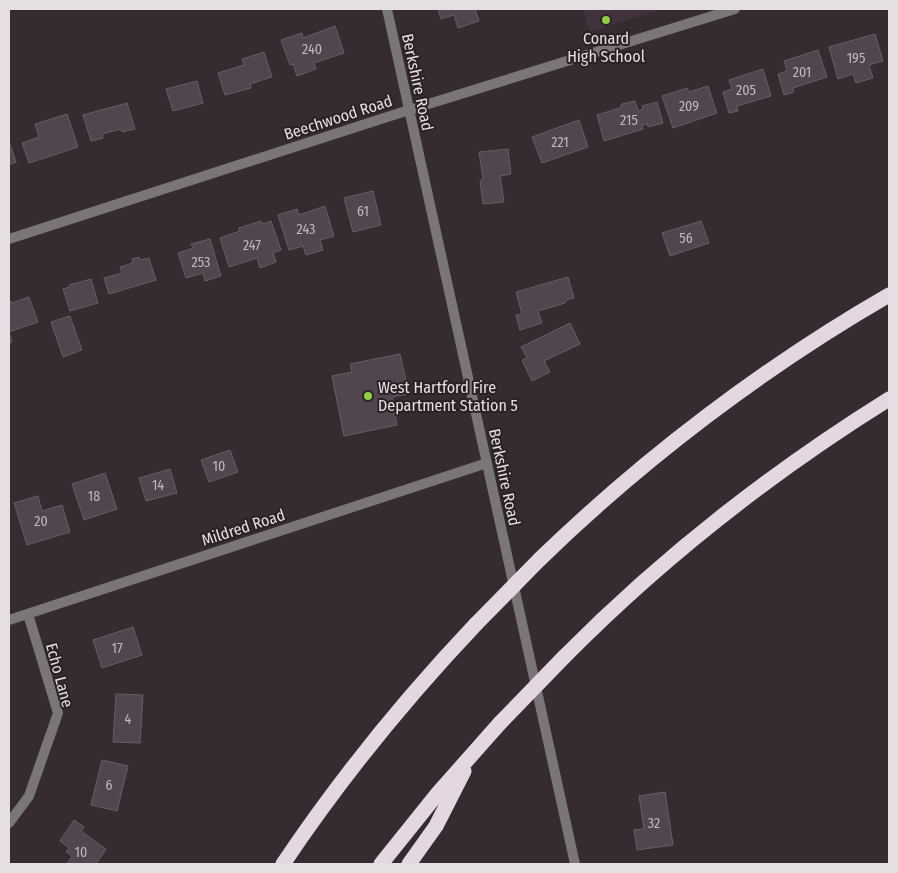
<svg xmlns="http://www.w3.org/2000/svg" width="898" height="873" font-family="'Fira Sans Condensed',sans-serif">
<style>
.built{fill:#42323c}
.building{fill:#51464d;stroke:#695d64}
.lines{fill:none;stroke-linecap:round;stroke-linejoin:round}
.street{stroke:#7a7578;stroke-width:10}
.highway{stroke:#e4d7df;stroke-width:15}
.highway-bridge{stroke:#e4d7df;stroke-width:15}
.poi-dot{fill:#90cd41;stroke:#2b2127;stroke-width:2}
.labels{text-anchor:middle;stroke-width:4;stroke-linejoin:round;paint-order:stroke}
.number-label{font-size:14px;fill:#c0b8bd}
.poi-label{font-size:16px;fill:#e5dee2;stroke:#2b2127}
.street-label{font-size:16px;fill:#e5dee2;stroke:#2b2127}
</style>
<rect width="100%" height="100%" fill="#352b31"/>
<path class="built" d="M583,9H661L590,32Z"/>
<path class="building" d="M438,9H475L479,21L458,28L454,15L441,19Z
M335,26L344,53L314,63L316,69L297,76L293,64L290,65L281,40L302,33L303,38Z
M875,34L883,61L869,65L873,78L856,83L853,74L838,79L829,47Z
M818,50L827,77L793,88L794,92L784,95L778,74L787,71L784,61Z
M264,52L272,77L250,84L251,88L225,95L218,73L244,65L242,59Z
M763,69L771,96L737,106L738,111L729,113L723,92L732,89L729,80Z
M197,81L203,103L173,111L166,89Z
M708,86L717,113L673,128L662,96L687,88L689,92Z
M635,101L638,111L643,109L642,106L657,102L663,123L648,127L647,124L642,125L643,129L604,141L597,115L620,108L622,104Z
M127,103L135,129L122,132L121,129L102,134L103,138L91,141L83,115Z
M67,114L78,147L29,163L22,143L39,137L35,124Z
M579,120L588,147L542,163L532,137Z
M9,141L16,162L9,165Z
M508,149L511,174L500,176L504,202L483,204L480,181L483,178L479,152Z
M373,191L381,225L353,232L344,198Z
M325,206L334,236L320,240L323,250L306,255L303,246L289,250L278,215L297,209L299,215Z
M261,221L262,224L271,221L281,250L273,253L276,262L260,268L257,258L229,267L220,238L240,231L239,228Z
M701,221L709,243L670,256L662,233Z
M210,239L221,276L205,281L203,273L186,278L178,253L193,248L191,244Z
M139,257L140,260L149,258L156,280L109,294L104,278L122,273L120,267L133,263L132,259Z
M568,277L574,298L566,300L565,303L538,311L542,323L520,330L516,315L522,314L516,292Z
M91,279L98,303L70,311L63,289L70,287L69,285Z
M29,297L38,322L9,332L12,342L9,343V302L11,301L12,303Z
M70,316L82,350L63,357L51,322Z
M570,323L580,344L544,361L550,372L532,381L522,360L527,358L521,347Z
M400,354L409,394L392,397L397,425L344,436L332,376L352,372L350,364Z
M230,450L238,472L209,482L201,460Z
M170,469L177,493L146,501L139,478Z
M105,473L117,509L84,520L72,484Z
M38,496L42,511L62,505L70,532L27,545L14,503Z
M133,627L142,655L102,668L93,640Z
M116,694L143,695L140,743L113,742Z
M102,760L128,766L117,811L91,805Z
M665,792L673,845L637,850L634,830L644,829L639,796Z
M74,820L84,827L81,831L106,849L96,864H67L72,856L66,852L69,848L60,841Z"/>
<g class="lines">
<path class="street" d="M387,9L575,864
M9,239L409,110L735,9
M9,620L487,463
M9,823L29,796L58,713L28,614"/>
<path class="highway" d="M540,559C643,459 764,367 889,295
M564,657C661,559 772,472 889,399
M283,864C340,779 405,699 476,624
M381,864L438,793L500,723
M409,864L436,826L464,771"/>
<path class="highway-bridge" d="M476,624L540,559
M500,723L564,657"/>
</g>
<g class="poi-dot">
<circle cx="606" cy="20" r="5"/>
<circle cx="368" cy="396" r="5"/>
</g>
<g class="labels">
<g class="number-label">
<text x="312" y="54">240</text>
<text x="856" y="63">195</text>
<text x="802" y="77">201</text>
<text x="746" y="95">205</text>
<text x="689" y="111">209</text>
<text x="629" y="125">215</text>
<text x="560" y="147">221</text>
<text x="363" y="216">61</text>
<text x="306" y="234">243</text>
<text x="686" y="243">56</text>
<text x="252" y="250">247</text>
<text x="201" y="267">253</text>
<text x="219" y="471">10</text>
<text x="158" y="490">14</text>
<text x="94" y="501">18</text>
<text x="41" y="526">20</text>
<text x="117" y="653">17</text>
<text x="128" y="724">4</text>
<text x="109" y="790">6</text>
<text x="654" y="828">32</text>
<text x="81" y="857">10</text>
</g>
<g class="poi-label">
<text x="606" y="44">Conard<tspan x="606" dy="18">High School</tspan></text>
<text x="378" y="393" text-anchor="start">West Hartford Fire<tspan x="378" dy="18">Department Station 5</tspan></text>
</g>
<g class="street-label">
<text transform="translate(418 82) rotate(78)" y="6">Berkshire Road</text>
<text transform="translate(338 117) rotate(-18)" y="6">Beechwood Road</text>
<text transform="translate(505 477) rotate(78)" y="6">Berkshire Road</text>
<text transform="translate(243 527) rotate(-18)" y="6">Mildred Road</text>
<text transform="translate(60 675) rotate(75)" y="6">Echo Lane</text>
</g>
</g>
<rect width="898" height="873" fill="none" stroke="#e5dee2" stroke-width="20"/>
</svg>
